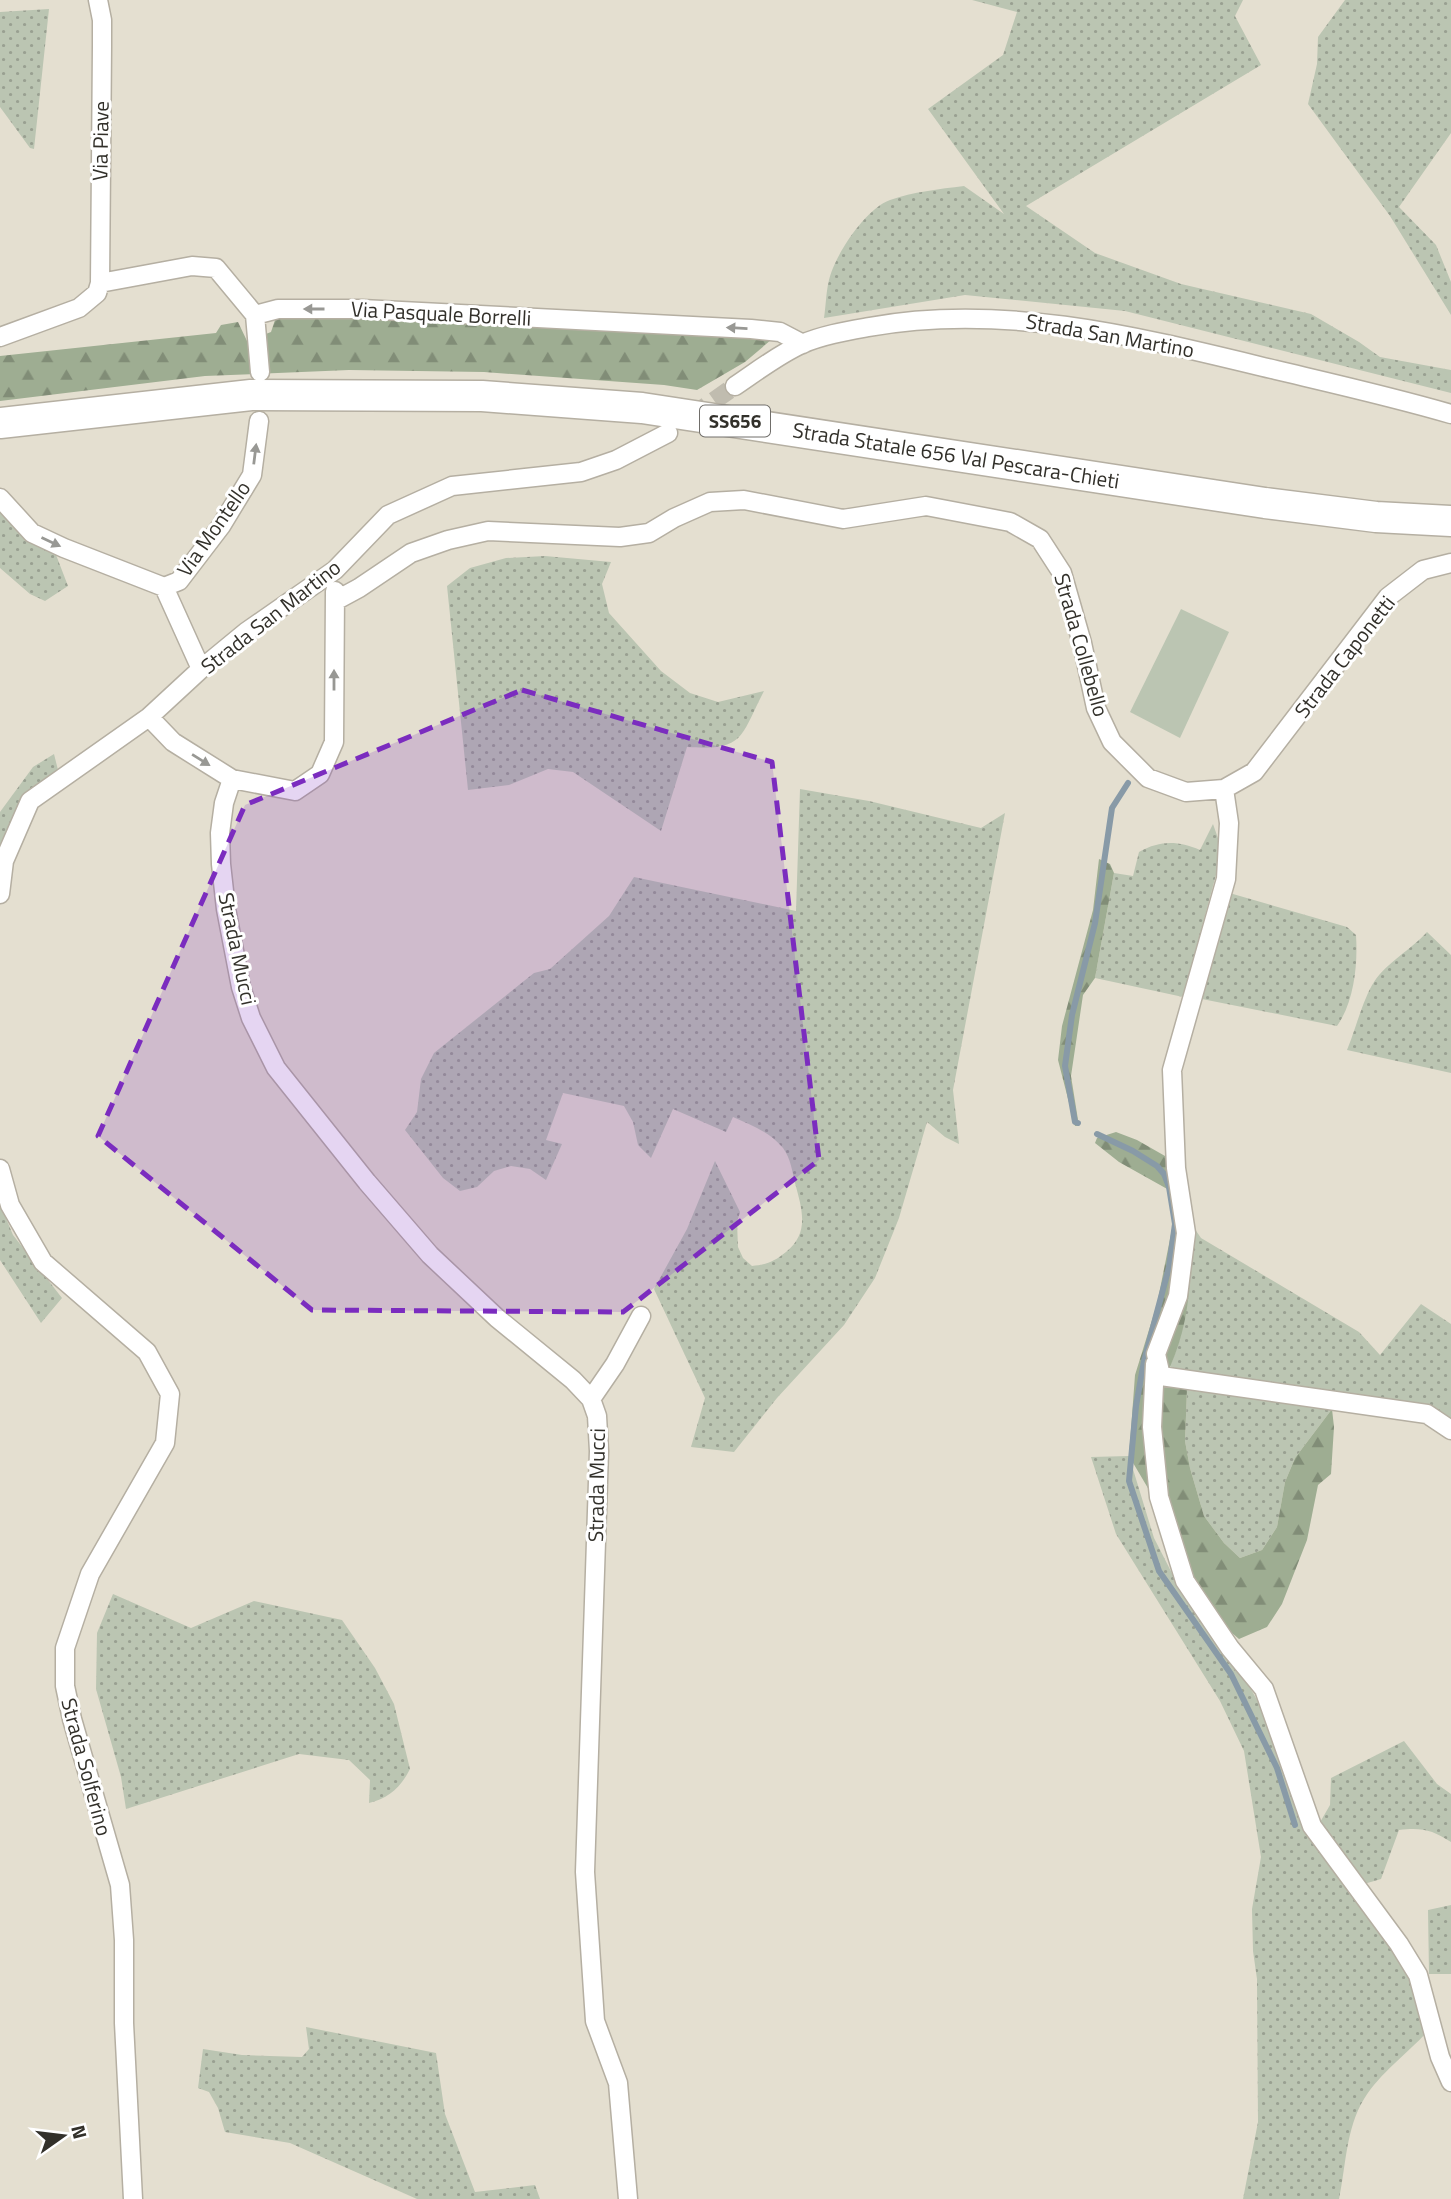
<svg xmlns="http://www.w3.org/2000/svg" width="1451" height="2199" font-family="'Titillium Web',sans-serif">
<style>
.grass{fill:url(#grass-dots)}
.forest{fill:url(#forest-firs)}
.pitch{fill:#bbc5b2}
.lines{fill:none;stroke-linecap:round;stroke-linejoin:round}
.stream{stroke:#889aa7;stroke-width:6}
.minor-tunnel{stroke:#c0bcaf;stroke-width:18;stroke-dasharray:18 9;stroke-linecap:butt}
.minor-casing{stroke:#b5afa2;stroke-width:21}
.trunk-casing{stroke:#b5afa2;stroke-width:33}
.minor{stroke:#fff;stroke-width:18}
.trunk{stroke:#fff;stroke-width:30}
.oneway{fill:#989894}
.marked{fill:#7b2cbf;fill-opacity:0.2;stroke:#7b2cbf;stroke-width:5;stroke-dasharray:14 9;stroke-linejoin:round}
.labels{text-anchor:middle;stroke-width:6;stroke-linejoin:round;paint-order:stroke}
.shield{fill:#fff;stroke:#706e6a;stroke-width:2}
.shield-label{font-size:19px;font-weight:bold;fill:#32302a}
.street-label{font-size:21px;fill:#32302a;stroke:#fff}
</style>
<defs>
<pattern id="grass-dots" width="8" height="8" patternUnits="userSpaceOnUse" patternTransform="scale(1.75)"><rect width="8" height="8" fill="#bbc5b2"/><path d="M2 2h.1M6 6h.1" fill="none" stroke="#99a091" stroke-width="1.8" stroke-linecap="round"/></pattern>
<pattern id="forest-firs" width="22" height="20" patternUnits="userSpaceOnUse" patternTransform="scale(1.75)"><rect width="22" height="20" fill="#9ead92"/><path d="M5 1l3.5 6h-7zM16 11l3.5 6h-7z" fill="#818d77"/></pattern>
</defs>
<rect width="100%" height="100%" fill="#e4dfd0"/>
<path class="grass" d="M972,0H1243L1235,16L1261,65L1026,206L1095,253L1181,284L1311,314L1359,342L1380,357L1451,370V393L1125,311L965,295L824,318C826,305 826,292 829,280C835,255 865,209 890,200C913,192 939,189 964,186L1004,214L928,109L1003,55L1017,12Z
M1345,0H1451V133L1399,207L1436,245L1451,282V315L1390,216L1308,104L1317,64L1318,37Z
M49,9L34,149L30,148L0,107V12Z
M0,505L53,547L68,586L45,601L30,594L0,568Z
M545,556L611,562L602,584L609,613L661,671L690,693L718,702L764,691C740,737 745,751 687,747L661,831L573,772L548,769L509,785L468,790L447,586L470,568L506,558Z
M54,754L60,778L29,802L0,875V812L33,767Z
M800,789L869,801L981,828L1005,813L953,1090L959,1144L945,1137L927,1122L899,1218L875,1278L844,1325L777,1398L734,1452L691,1447L705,1398L654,1289L687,1229L715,1161L740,1212L737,1222L738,1247L743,1258L752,1266C766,1265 775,1261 786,1252C810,1233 802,1209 795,1183C792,1171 791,1159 783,1148C770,1132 751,1125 733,1117L726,1132L673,1109L651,1158L638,1145L633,1122L624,1106L563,1093L546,1140L562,1144L546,1180L530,1169L511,1166L494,1171L477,1187L460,1191L443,1178L405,1130L417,1112L421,1079L434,1053L534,973L550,969L609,916L634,877L796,911Z
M1213,824L1220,844V860L1183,997L1095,978L1114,873L1133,876L1139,852C1161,840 1178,841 1200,850Z
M1226,892L1347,927L1356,935C1358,965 1354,1002 1337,1026L1197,998Z
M1427,932L1451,955V1073L1347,1050C1355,1031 1363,999 1374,982C1387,962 1411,950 1427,932Z
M0,1204L13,1235L62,1298L41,1323L0,1260Z
M1190,1222L1201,1238L1359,1332L1380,1355L1421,1304L1451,1324V1422L1176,1375L1170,1366C1190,1322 1190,1270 1190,1222Z
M1187,1390L1332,1409L1295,1458L1285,1482L1277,1527L1262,1550L1240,1558L1224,1543L1204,1516L1190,1468L1185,1441Z
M1129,1456L1154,1538L1181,1591L1239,1668L1261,1707L1287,1774L1416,1979L1427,2032C1407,2054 1380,2073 1364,2099C1346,2128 1346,2166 1339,2199H1243L1258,2122L1257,1979L1253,1951L1252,1909L1261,1857L1244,1751L1220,1701L1116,1534L1091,1457Z
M113,1594L191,1628L254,1601L342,1620L375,1668L394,1704L410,1769C401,1787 389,1798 369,1803L370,1780L349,1760L299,1754L126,1809L121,1777L96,1689L97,1633Z
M1404,1741L1437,1784L1451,1794V1842C1433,1830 1421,1827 1399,1830L1381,1879L1364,1884L1319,1824L1330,1805L1331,1778Z
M1451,1905V1974H1429L1428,1910Z
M306,2027L436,2053L445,2114L475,2192L535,2185L540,2199H417L290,2143L225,2132L218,2108L209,2092L198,2088L203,2049L242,2055L302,2057L309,2049Z"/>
<path class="forest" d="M278,311L778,334L745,362L697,390L664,385L484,372L349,370L205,376L0,401V356L216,333L221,325L238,322L247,341L271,332Z
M1099,859L1110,864L1114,873L1095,978L1083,995L1071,1076L1079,1126H1075L1058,1060L1062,1026L1093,910Z
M1116,1132L1137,1140L1165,1156V1138L1180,1140C1189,1214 1202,1296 1170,1367L1187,1390L1185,1441L1190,1468L1204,1516L1224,1543L1240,1558L1262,1550L1277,1527L1285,1482L1295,1458L1332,1409L1334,1427L1331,1474L1318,1485L1307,1540L1282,1604L1267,1627L1239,1639L1219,1622L1183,1558L1152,1495L1129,1456L1135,1375L1157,1304L1173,1224L1169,1190L1119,1162L1095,1143L1097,1138Z"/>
<path class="pitch" d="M1181,609L1229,632L1180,738L1130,712Z"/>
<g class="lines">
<path class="stream" d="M1078,1123L1075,1122L1065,1066L1072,1015L1095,923L1112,808L1128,783
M1097,1134L1133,1151L1157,1166L1164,1174L1169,1187L1175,1224L1169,1267L1144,1361L1136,1406L1129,1481L1159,1571L1231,1674L1277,1768L1295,1825"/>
<path class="minor-tunnel" d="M692,416L735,386"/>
<defs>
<path id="minor" d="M100,283L192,266L216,268L255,315L278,309H362L751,329L780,332L803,344
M255,315L260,372
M0,337L79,308L97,293L100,283L102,46V20L98,0
M735,386C756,372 779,354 802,344C823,335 847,331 869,327C1006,302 1143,338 1276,370C1335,384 1393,397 1451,414
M0,498L32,533L64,548L164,587L179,581L221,526L252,475L259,421
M164,587L201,669
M335,601L359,588L411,553L448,540L488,531L620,537L649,533L674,518L710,502L744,500L843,519L926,506L1010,522L1040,539L1062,573L1082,643L1096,708L1112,742L1148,778L1186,792L1224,789L1254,772L1388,597L1423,570L1451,563
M149,717L173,742L232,779L295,791L320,774L334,742L335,591
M232,779L224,803L220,833L221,864L226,909L241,987L251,1018L276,1068L367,1182L430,1255L497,1318L573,1380L591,1399L597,1416L599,1451L585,1872L595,2021L618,2083L628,2199
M1224,789L1229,823L1226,879L1172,1070L1176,1168L1186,1233L1178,1296L1156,1354L1161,1376L1427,1414L1451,1430
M0,894L4,861L30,801L149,717L201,669L246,632L335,570L388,515L452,486L581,472L616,460L668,433
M0,1169L10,1205L43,1262L147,1352L170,1394L165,1443L90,1574L65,1648V1686L72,1719L120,1885L124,1940V2023L133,2199
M1155,1364L1152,1427L1159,1497L1185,1581L1230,1648L1264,1689L1312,1826L1399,1944L1418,1975L1440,2057L1451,2082
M591,1399L615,1364L641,1316"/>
<path id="trunk" d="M0,423L251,395L482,396L642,408L1265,503L1376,517L1451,521"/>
</defs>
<use href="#minor" class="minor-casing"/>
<use href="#trunk" class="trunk-casing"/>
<use href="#minor" class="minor"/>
<use href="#trunk" class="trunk"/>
</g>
<defs><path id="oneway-solid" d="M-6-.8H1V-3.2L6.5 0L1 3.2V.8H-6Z" transform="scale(1.75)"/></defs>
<g class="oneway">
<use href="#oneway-solid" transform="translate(314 309) rotate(180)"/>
<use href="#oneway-solid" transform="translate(737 328) rotate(-177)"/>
<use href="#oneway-solid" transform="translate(255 454) rotate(-83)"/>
<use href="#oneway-solid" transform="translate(51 542) rotate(25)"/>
<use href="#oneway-solid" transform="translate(334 680) rotate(-90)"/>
<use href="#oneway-solid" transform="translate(201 760) rotate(32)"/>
</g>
<path class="marked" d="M522,690L772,762L819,1160L623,1312L312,1310L98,1136L245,805Z"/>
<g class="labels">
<rect class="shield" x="700" y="405.5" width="70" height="31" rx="5"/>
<g class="shield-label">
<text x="735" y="428">SS656</text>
</g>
<g class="street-label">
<text transform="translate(101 141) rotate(-89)" y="7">Via Piave</text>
<text transform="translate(441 314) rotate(3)" y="7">Via Pasquale Borrelli</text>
<text transform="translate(1110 336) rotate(10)" y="7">Strada San Martino</text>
<text transform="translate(956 456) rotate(9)" y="7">Strada Statale 656 Val Pescara-Chieti</text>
<text transform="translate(214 529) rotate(-55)" y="7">Via Montello</text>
<text transform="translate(271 617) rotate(-38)" y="7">Strada San Martino</text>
<text transform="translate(1081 645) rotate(74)" y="7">Strada Collebello</text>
<text transform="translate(1345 657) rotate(-52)" y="7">Strada Caponetti</text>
<text transform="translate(237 949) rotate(78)" y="7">Strada Mucci</text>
<text transform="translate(597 1485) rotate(-89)" y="7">Strada Mucci</text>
<text transform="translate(86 1767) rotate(75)" y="7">Strada Solferino</text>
</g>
</g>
<g transform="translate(63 2136) rotate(76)" stroke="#ffffff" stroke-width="5" paint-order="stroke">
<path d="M0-5L12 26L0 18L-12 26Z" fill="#32302a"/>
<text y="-10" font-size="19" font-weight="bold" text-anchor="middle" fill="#32302a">N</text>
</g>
</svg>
